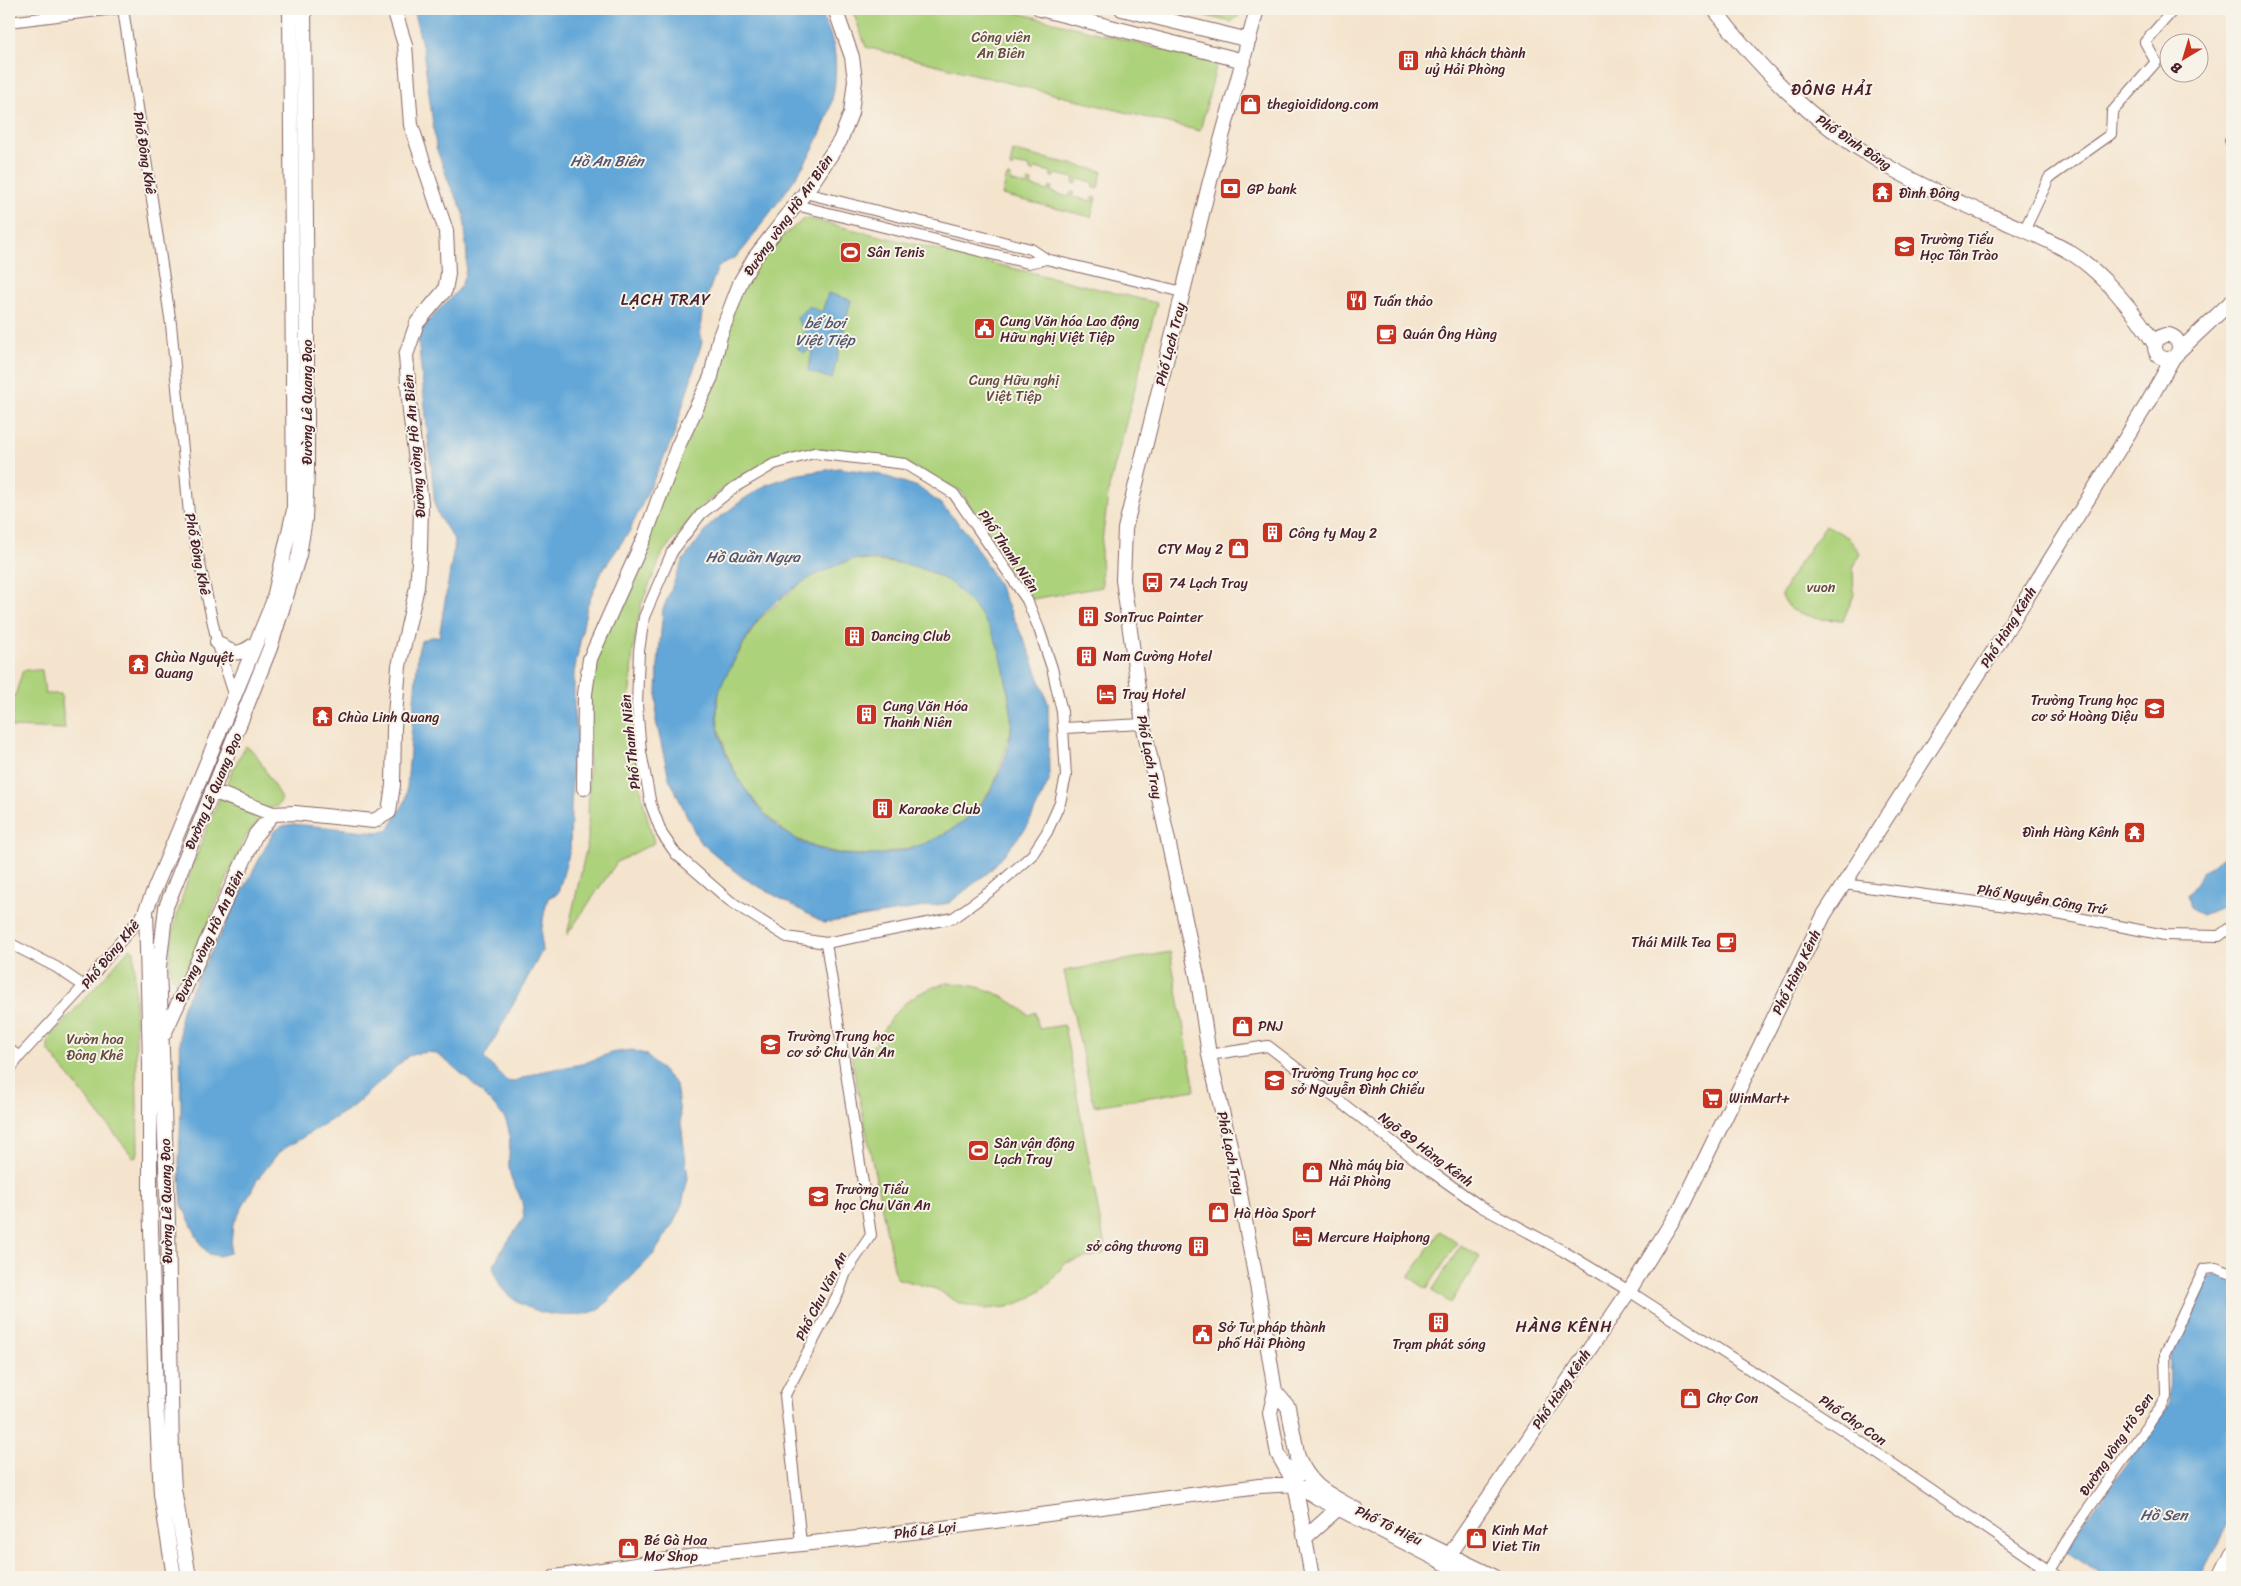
<svg xmlns="http://www.w3.org/2000/svg" width="2241" height="1586" font-family="Sriracha,sans-serif">
<style>
.green{fill:#add27c;stroke:#7c7854}
.water{fill:#64a7d8;stroke:#576382;fill-rule:evenodd}
.lines{fill:none;stroke-linecap:round;stroke-linejoin:round}
.street-casing{stroke:#866464;stroke-width:12}
.secondary-casing{stroke:#866464;stroke-width:16}
.street{stroke:#fff;stroke-width:10}
.secondary{stroke:#fff;stroke-width:14}
.labels{text-anchor:middle;stroke-width:4;stroke-linejoin:round;paint-order:stroke}
.park-label{font-size:14px;fill:#634c3f;stroke:#f7f3e8}
.poi-label{font-size:14px;fill:#4a1f2b;stroke:#f7f3e8;text-anchor:start}
.street-label{font-size:14px;fill:#4a1f2b;stroke:#f7f3e8}
.water-label{font-size:15px;font-style:italic;fill:#545570;stroke:#f7f3e8}
.quarter-label{font-size:16px;letter-spacing:1px;fill:#4a1f2b;stroke:#f7f3e8}
</style>
<rect width="100%" height="100%" fill="#f7f3e8"/>
<filter id="ink" filterUnits="userSpaceOnUse"><feTurbulence type="fractalNoise" baseFrequency=".02" numOctaves="2"/><feDisplacementMap in="SourceGraphic" scale="10" xChannelSelector="R" yChannelSelector="G"/><feConvolveMatrix kernelMatrix="1 2 1 2 8 2 1 2 1" color-interpolation-filters="sRGB"/></filter>
<filter id="wash" filterUnits="userSpaceOnUse"><feTurbulence type="fractalNoise" baseFrequency=".0096" numOctaves="4" result="noise"/><feDisplacementMap in="SourceGraphic" scale="20" xChannelSelector="R" yChannelSelector="G"/><feGaussianBlur stdDeviation="1.12" result="paint"/><feColorMatrix in="noise" values="0 0 0 0 0 0 0 0 0 0 0 0 0 0 0 0 0 1.4 0 .05"/><feComposite in="paint" operator="in"/></filter>
<g filter="url(#wash)">
<rect width="100%" height="100%" fill="#f4e4cd"/>
<path class="green" d="M852,9H1002L1217,63L1200,131L866,47Z
M1178,9H1241L1239,16L1231,22Z
M1013,151L1102,171L1098,189L1093,188L1095,183L1078,179L1076,184L1073,183L1074,178L1056,174L1054,177H1051V172L1035,168L1033,172L1030,171V167L1014,164L1013,167H1010Z
M1007,176L1011,177L1010,181L1027,186L1028,181L1032,182L1031,186L1048,191L1050,186L1052,187L1051,192L1069,197L1071,192H1074L1072,197L1091,201L1092,197L1096,198L1091,217L1002,195Z
M805,218L1157,303L1109,488L1101,549L1102,587L1027,600L961,491L906,463L814,448L777,455L739,478L704,504L663,552L641,605L633,650L629,703L634,750L643,801L654,843L617,862L567,935L588,841L590,659L745,278L766,250Z
M1826,525L1849,538L1860,553L1853,569L1854,595L1843,620L1819,619L1791,610L1781,595L1796,568Z
M854,559L915,565L950,582L983,614L1000,649L1011,710V731L994,785L967,820L927,844L877,855L842,854L815,847L790,836L762,811L740,782L727,755L718,727L717,703L721,684L758,620L809,576Z
M23,670H42L45,694H61L65,729L9,727V696H15Z
M246,746L256,754L282,800L277,806L267,809L245,838L184,978L177,982C145,963 227,773 246,746Z
M130,948L134,951L138,1152L137,1156L133,1157L48,1050V1040Z
M1170,952L1195,1090L1094,1106L1064,971Z
M946,983C982,985 1001,992 1029,1015L1035,1012L1039,1029L1064,1025L1106,1253L1065,1263L1050,1283L1029,1299L1007,1307L983,1309L959,1303L936,1289L896,1278L853,1066L851,1053L875,1045C893,1010 907,995 946,983Z
M1440,1231L1457,1243L1427,1289L1409,1277Z
M1461,1245L1480,1257L1451,1303L1432,1291Z"/>
<path class="water" d="M413,9H820C826,24 834,40 835,56C841,118 802,171 766,218C757,230 749,244 738,255C732,261 723,261 717,269C709,293 696,317 702,342L673,438L629,532L602,571L587,606L574,673V715L578,739L572,774L570,850L558,893L548,898C543,916 540,933 542,951L484,1058L507,1081L512,1082L539,1072L582,1064L611,1053L632,1050L645,1054L676,1084L688,1178L682,1204L673,1224L653,1255L600,1309C571,1323 518,1314 500,1285C497,1280 495,1272 493,1267L501,1251L524,1218C523,1212 523,1205 521,1199C518,1190 512,1183 510,1174C506,1156 514,1139 506,1121C502,1110 446,1057 434,1053C425,1051 416,1054 408,1056L352,1107L279,1152L257,1180L233,1225L230,1253L219,1256L209,1254L201,1245L182,1205L179,1163L181,1109L180,1020L183,1006L274,831L283,826L293,824L377,832L389,829L406,800L418,652L421,641L430,637H439L455,541L440,518L435,506L418,338L426,323L460,288L465,275L467,258L464,213L449,183L436,147L423,49Z
M828,293L851,300L832,379L808,371L813,347L804,353L798,349L797,341L806,331L800,326L797,317L809,306L822,312Z
M838,468L875,473L918,487L942,505L967,533L997,582L1029,651L1048,703L1049,781L1027,827L990,871L949,903L824,923L742,877L699,841L669,778L656,721L658,665L663,609L683,560L711,524L744,499L766,485L794,475ZM854,559C889,560 917,563 948,581C954,585 959,591 965,597C995,627 1001,649 1008,691C1010,704 1013,719 1011,732C1009,748 1001,771 994,785C957,852 854,876 790,836C773,825 760,809 748,793C730,769 714,734 717,703C719,687 727,674 734,660C742,647 749,632 758,620C783,590 818,571 854,559Z
M2225,855L2232,857V903L2202,915L2190,908L2187,895L2203,872Z
M2217,1275L2232,1281V1516L2200,1577H2105L2067,1552L2066,1547L2169,1404L2170,1355L2205,1278Z"/>
</g>
<g filter="url(#ink)">
<g class="lines">
<defs>
<path id="street" d="M123,9L171,324L189,514L217,642L234,694
M9,22L114,9
M2230,140L2232,145
M805,193L1031,249L1046,259L1183,292
M796,205L1028,263L1046,259
M2024,231L2049,178L2111,134L2112,112L2156,62L2145,42L2174,9
M814,453L905,464L954,494L1027,600L1039,629L1052,668L1062,712L1066,776L1060,803L1047,832L1032,855L992,890L953,918L826,943L787,937L730,901L676,854L662,834L651,805L641,752L637,705L639,651L644,617L672,552L701,514L735,487L774,464Z
M1064,728L1143,724
M1844,884L2037,910L2165,935L2219,936L2232,926
M9,943L56,967L84,986
M9,1049L19,1057
M1209,1055L1268,1046L1429,1170L1480,1206L1563,1251L1629,1291L1846,1432L2058,1577
M9,1071L19,1057L84,986L146,910
M801,1543L785,1395L839,1292L846,1272L871,1235L826,943
M2049,1571L2070,1535L2162,1405L2166,1397L2165,1353L2204,1269L2216,1268L2232,1274"/>
<path id="secondary" d="M1040,9L1244,61
M1122,9L1249,40
M1257,9L1210,181L1125,529L1123,580L1143,724L1198,980L1209,1055L1235,1167L1262,1312L1275,1391L1270,1413L1278,1454L1295,1484L1318,1498L1472,1577
M1714,9C1760,69 1810,120 1877,160C1914,183 1955,201 1996,218C2021,229 2048,239 2071,253C2102,272 2137,314 2155,345
M2155 347a12 12 0 1 1 24 0a12 12 0 1 1-24 0Z
M2178,352L2232,301
M217,642C232,655 239,656 255,644
M584,788L585,694L590,659L645,536L678,446L711,377L720,336L741,281L755,257L805,193L840,141L851,113L855,80L852,57L835,9
M212,791L273,814L295,813L374,821L389,812L393,785L394,728L399,666L417,587L420,549L421,503L410,411L406,355L417,323L445,290L448,274L446,231L411,125L405,45L394,9
M164,1034L256,834L273,814
M1275,1391L1288,1407L1298,1457L1295,1484L1312,1577
M1298,1457C1312,1489 1328,1493 1357,1510
M1306,1537L1343,1504
M1419,1540L1495,1577
M1444,1563L1629,1291L1684,1202L1824,915L1996,647L2147,404L2173,358
M174,1577L161,1494L156,1400L150,1194V1062L146,910L273,602L294,510L290,9
M189,1577L174,1489L172,1454L168,1222L159,967L166,907L270,648L299,555L305,519L307,470V332L304,9
M555,1577L709,1554L913,1532L1259,1486L1295,1484
M2220,1577L2232,1553"/>
</defs>
<use href="#street" class="street-casing"/>
<use href="#secondary" class="secondary-casing"/>
<use href="#street" class="street"/>
<use href="#secondary" class="secondary"/>
</g>
</g>
<defs>
<symbol id="building-square" viewBox="-11 -11 22 22"><rect x="-9" y="-9" width="18" height="18" rx="4" fill="#c8321e" stroke="#f7f3e8"/><path d="M-4-6H4V6H1V3H-1V6H-4ZM-2.5-4.3h1.7v1.8h-1.7ZM.8-4.3h1.7v1.8H.8ZM-2.5-1h1.7V.8h-1.7ZM.8-1h1.7V.8H.8Z" fill="#fff"/></symbol>
<symbol id="shop-square" viewBox="-11 -11 22 22"><rect x="-9" y="-9" width="18" height="18" rx="4" fill="#c8321e" stroke="#f7f3e8"/><path d="M-5-2.5h2.3a2.7 3.5 0 0 1 5.4 0H5L5.5 6h-11ZM-1.5-2.5h3a1.5 2.3 0 0 0-3 0Z" fill="#fff"/></symbol>
<symbol id="bank-square" viewBox="-11 -11 22 22"><rect x="-9" y="-9" width="18" height="18" rx="4" fill="#c8321e" stroke="#f7f3e8"/><path d="M-6-4H6V4H-6ZM0-2.3a2.3 2.3 0 1 0 0 4.6a2.3 2.3 0 1 0 0-4.6Z" fill="#fff"/></symbol>
<symbol id="temple-square" viewBox="-11 -11 22 22"><rect x="-9" y="-9" width="18" height="18" rx="4" fill="#c8321e" stroke="#f7f3e8"/><path d="M0-6L5-2H3V0L6.5 2.5H4V6H1.5V3h-3V6H-4V2.5H-6.5L-3 0V-2H-5Z" fill="#fff"/></symbol>
<symbol id="school-square" viewBox="-11 -11 22 22"><rect x="-9" y="-9" width="18" height="18" rx="4" fill="#c8321e" stroke="#f7f3e8"/><path d="M0-5L7-2L0 1L-7-2ZM-4 1L0 2.5L4 1V4Q0 6-4 4Z" fill="#fff"/></symbol>
<symbol id="stadium-square" viewBox="-11 -11 22 22"><rect x="-9" y="-9" width="18" height="18" rx="4" fill="#c8321e" stroke="#f7f3e8"/><path d="M0-5a6.5 5 0 1 0 0 10a6.5 5 0 1 0 0-10ZM-3.5-1.8h7v3.6h-7Z" fill="#fff"/></symbol>
<symbol id="restaurant-square" viewBox="-11 -11 22 22"><rect x="-9" y="-9" width="18" height="18" rx="4" fill="#c8321e" stroke="#f7f3e8"/><path d="M-5-6h1v4h1v-4h1v4h1v-4h1v5L-1.5 .5V6h-2V.5L-5-1ZM5-6V6H3V1.5H1.5Q1.5-4 5-6Z" fill="#fff"/></symbol>
<symbol id="civic-square" viewBox="-11 -11 22 22"><rect x="-9" y="-9" width="18" height="18" rx="4" fill="#c8321e" stroke="#f7f3e8"/><path d="M-.6-6.5H3V-4.5H.6V-3L4-1V1h2V6H-6V1h2V-1L-.6-3ZM-1.2 2.5V6h2.4V2.5Z" fill="#fff"/></symbol>
<symbol id="cafe-square" viewBox="-11 -11 22 22"><rect x="-9" y="-9" width="18" height="18" rx="4" fill="#c8321e" stroke="#f7f3e8"/><path d="M-5.5-4.5H6V0H3Q3 3.5 0 3.5H-2.5Q-5.5 3.5-5.5 0ZM3-3.2v2h1.7v-2ZM-6 4.5H4V6H-6Z" fill="#fff"/></symbol>
<symbol id="bus-square" viewBox="-11 -11 22 22"><rect x="-9" y="-9" width="18" height="18" rx="4" fill="#c8321e" stroke="#f7f3e8"/><path d="M-5-6H5V4H4V6H2V4H-2V6H-4V4H-5ZM-3.5-4V0h7V-4ZM-3.5 1.2v1.5H-2V1.2ZM2 1.2v1.5H3.5V1.2Z" fill="#fff"/></symbol>
<symbol id="hotel-square" viewBox="-11 -11 22 22"><rect x="-9" y="-9" width="18" height="18" rx="4" fill="#c8321e" stroke="#f7f3e8"/><path d="M-6-4.5h1.5V1H6V5H4.5V3h-9V5H-6ZM-4 0a1.8 1.8 0 1 1 3.6 0ZM.5 0V-2.5h3Q6-2.5 6 0Z" fill="#fff"/></symbol>
<symbol id="supermarket-square" viewBox="-11 -11 22 22"><rect x="-9" y="-9" width="18" height="18" rx="4" fill="#c8321e" stroke="#f7f3e8"/><path d="M-6-5.5h2.5l.6 2H6L4.5 2H-2.5L-4.4-4H-6ZM-1.5 3.2a1.3 1.3 0 1 0 .1 0ZM3 3.2a1.3 1.3 0 1 0 .1 0Z" fill="#fff"/></symbol>
</defs>
<g fill-rule="evenodd">
<use href="#building-square" x="1396" y="48" width="25" height="25"/>
<use href="#shop-square" x="1238" y="92" width="25" height="25"/>
<use href="#bank-square" x="1218" y="176" width="25" height="25"/>
<use href="#temple-square" x="1870" y="180" width="25" height="25"/>
<use href="#school-square" x="1892" y="234" width="25" height="25"/>
<use href="#stadium-square" x="838" y="240" width="25" height="25"/>
<use href="#restaurant-square" x="1344" y="288" width="25" height="25"/>
<use href="#civic-square" x="972" y="316" width="25" height="25"/>
<use href="#cafe-square" x="1374" y="322" width="25" height="25"/>
<use href="#building-square" x="1260" y="520" width="25" height="25"/>
<use href="#shop-square" x="1226" y="536" width="25" height="25"/>
<use href="#bus-square" x="1140" y="570" width="25" height="25"/>
<use href="#building-square" x="1076" y="604" width="25" height="25"/>
<use href="#building-square" x="842" y="624" width="25" height="25"/>
<use href="#building-square" x="1074" y="644" width="25" height="25"/>
<use href="#temple-square" x="126" y="652" width="25" height="25"/>
<use href="#hotel-square" x="1094" y="682" width="25" height="25"/>
<use href="#school-square" x="2142" y="696" width="25" height="25"/>
<use href="#building-square" x="854" y="702" width="25" height="25"/>
<use href="#temple-square" x="310" y="704" width="25" height="25"/>
<use href="#building-square" x="870" y="796" width="25" height="25"/>
<use href="#temple-square" x="2122" y="820" width="25" height="25"/>
<use href="#cafe-square" x="1714" y="930" width="25" height="25"/>
<use href="#shop-square" x="1230" y="1014" width="25" height="25"/>
<use href="#school-square" x="758" y="1032" width="25" height="25"/>
<use href="#school-square" x="1262" y="1068" width="25" height="25"/>
<use href="#supermarket-square" x="1700" y="1086" width="25" height="25"/>
<use href="#stadium-square" x="966" y="1138" width="25" height="25"/>
<use href="#shop-square" x="1300" y="1160" width="25" height="25"/>
<use href="#school-square" x="806" y="1184" width="25" height="25"/>
<use href="#shop-square" x="1206" y="1200" width="25" height="25"/>
<use href="#hotel-square" x="1290" y="1224" width="25" height="25"/>
<use href="#building-square" x="1186" y="1234" width="25" height="25"/>
<use href="#building-square" x="1426" y="1310" width="25" height="25"/>
<use href="#civic-square" x="1190" y="1322" width="25" height="25"/>
<use href="#shop-square" x="1678" y="1386" width="25" height="25"/>
<use href="#shop-square" x="1464" y="1526" width="25" height="25"/>
<use href="#shop-square" x="616" y="1536" width="25" height="25"/>
</g>
<g class="labels">
<g class="park-label">
<text x="1001" y="42">Công viên<tspan x="1001" dy="16">An Biên</tspan></text>
<text x="1014" y="385">Cung Hữu nghị<tspan x="1014" dy="16">Việt Tiệp</tspan></text>
<text x="1821" y="592">vuon</text>
<text x="95" y="1044">Vườn hoa<tspan x="95" dy="16">Đông Khê</tspan></text>
</g>
<g class="poi-label">
<text x="1425" y="58">nhà khách thành<tspan x="1425" dy="16">uỷ Hải Phòng</tspan></text>
<text x="1267" y="109">thegioididong.com</text>
<text x="1247" y="194">GP bank</text>
<text x="1899" y="198">Đình Đông</text>
<text x="1920" y="244">Trường Tiểu<tspan x="1920" dy="16">Học Tân Trào</tspan></text>
<text x="867" y="257">Sân Tenis</text>
<text x="1373" y="306">Tuấn thảo</text>
<text x="1000" y="326">Cung Văn hóa Lao động<tspan x="1000" dy="16">Hữu nghị Việt Tiệp</tspan></text>
<text x="1403" y="339">Quán Ông Hùng</text>
<text x="1289" y="538">Công ty May 2</text>
<text x="1223" y="554" text-anchor="end">CTY May 2</text>
<text x="1169" y="588">74 Lạch Tray</text>
<text x="1104" y="622">SonTruc Painter</text>
<text x="871" y="641">Dancing Club</text>
<text x="1103" y="661">Nam Cường Hotel</text>
<text x="155" y="662">Chùa Nguyệt<tspan x="155" dy="16">Quang</tspan></text>
<text x="1122" y="699">Tray Hotel</text>
<text x="2138" y="705" text-anchor="end">Trường Trung học<tspan x="2138" dy="16">cơ sở Hoàng Diệu</tspan></text>
<text x="883" y="711">Cung Văn Hóa<tspan x="883" dy="16">Thanh Niên</tspan></text>
<text x="338" y="722">Chùa Linh Quang</text>
<text x="899" y="814">Karaoke Club</text>
<text x="2119" y="837" text-anchor="end">Đình Hàng Kênh</text>
<text x="1711" y="947" text-anchor="end">Thái Milk Tea</text>
<text x="1258" y="1031">PNJ</text>
<text x="787" y="1041">Trường Trung học<tspan x="787" dy="16">cơ sở Chu Văn An</tspan></text>
<text x="1291" y="1078">Trường Trung học cơ<tspan x="1291" dy="16">sở Nguyễn Đình Chiểu</tspan></text>
<text x="1729" y="1103">WinMart+</text>
<text x="994" y="1148">Sân vận động<tspan x="994" dy="16">Lạch Tray</tspan></text>
<text x="1329" y="1170">Nhà máy bia<tspan x="1329" dy="16">Hải Phòng</tspan></text>
<text x="835" y="1194">Trường Tiểu<tspan x="835" dy="16">học Chu Văn An</tspan></text>
<text x="1234" y="1218">Hà Hòa Sport</text>
<text x="1318" y="1242">Mercure Haiphong</text>
<text x="1182" y="1251" text-anchor="end">sở công thương</text>
<text x="1218" y="1332">Sở Tư pháp thành<tspan x="1218" dy="16">phố Hải Phòng</tspan></text>
<text x="1439" y="1349" text-anchor="middle">Trạm phát sóng</text>
<text x="1707" y="1403">Chợ Con</text>
<text x="1492" y="1535">Kinh Mat<tspan x="1492" dy="16">Viet Tin</tspan></text>
<text x="644" y="1545">Bé Gà Hoa<tspan x="644" dy="16">Mơ Shop</tspan></text>
</g>
<g class="street-label">
<text transform="translate(1854 142) rotate(34)" y="5">Phố Đình Đông</text>
<text transform="translate(145 153) rotate(81)" y="5">Phố Đông Khê</text>
<text transform="translate(788 215) rotate(-55)" y="5">Đường vòng Hồ An Biên</text>
<text transform="translate(1170 344) rotate(-76)" y="5">Phố Lạch Tray</text>
<text transform="translate(307 402) rotate(-90)" y="5">Đường Lê Quang Đạo</text>
<text transform="translate(414 446) rotate(-95)" y="5">Đường vòng Hồ An Biên</text>
<text transform="translate(1009 551) rotate(56)" y="5">Phố Thanh Niên</text>
<text transform="translate(198 554) rotate(79)" y="5">Phố Đông Khê</text>
<text transform="translate(2008 627) rotate(-58)" y="5">Phố Hàng Kênh</text>
<text transform="translate(630 742) rotate(-96)" y="5">Phố Thanh Niên</text>
<text transform="translate(1150 757) rotate(79)" y="5">Phố Lạch Tray</text>
<text transform="translate(213 791) rotate(-67)" y="5">Đường Lê Quang Đạo</text>
<text transform="translate(2042 899) rotate(9)" y="5">Phố Nguyễn Công Trứ</text>
<text transform="translate(209 936) rotate(-65)" y="5">Đường vòng Hồ An Biên</text>
<text transform="translate(110 954) rotate(-51)" y="5">Phố Đông Khê</text>
<text transform="translate(1796 972) rotate(-64)" y="5">Phố Hàng Kênh</text>
<text transform="translate(1426 1149) rotate(37)" y="5">Ngõ 89 Hàng Kênh</text>
<text transform="translate(1231 1153) rotate(78)" y="5">Phố Lạch Tray</text>
<text transform="translate(166 1201) rotate(-91)" y="5">Đường Lê Quang Đạo</text>
<text transform="translate(821 1296) rotate(-63)" y="5">Phố Chu Văn An</text>
<text transform="translate(1561 1389) rotate(-56)" y="5">Phố Hàng Kênh</text>
<text transform="translate(1853 1420) rotate(34)" y="5">Phố Chợ Con</text>
<text transform="translate(2116 1444) rotate(-56)" y="5">Đường Vòng Hồ Sen</text>
<text transform="translate(1389 1525) rotate(26)" y="5">Phố Tô Hiệu</text>
<text transform="translate(925 1530) rotate(-7)" y="5">Phố Lê Lợi</text>
</g>
<g class="water-label">
<text x="607" y="166">Hồ An Biên</text>
<text x="825" y="328">bể bơi<tspan x="825" dy="17">Việt Tiệp</tspan></text>
<text x="753" y="562">Hồ Quần Ngựa</text>
<text x="2164" y="1520">Hồ Sen</text>
</g>
<g class="quarter-label">
<text x="1832" y="95">ĐÔNG HẢI</text>
<text x="666" y="305">LẠCH TRAY</text>
<text x="1564" y="1332">HÀNG KÊNH</text>
</g>
</g>
<rect width="2241" height="1586" fill="none" stroke="#f7f3e8" stroke-width="30"/>
<g transform="translate(2184 58) rotate(218)"><circle r="24" fill="#f7f3e8" stroke="#b29e9c"/>
<path d="M0-4L9 19L0 12L-9 19Z" fill="#c8321e"/>
<text y="-8" font-size="14" font-weight="bold" text-anchor="middle" fill="#4a1f2b">B</text>
</g>
</svg>
